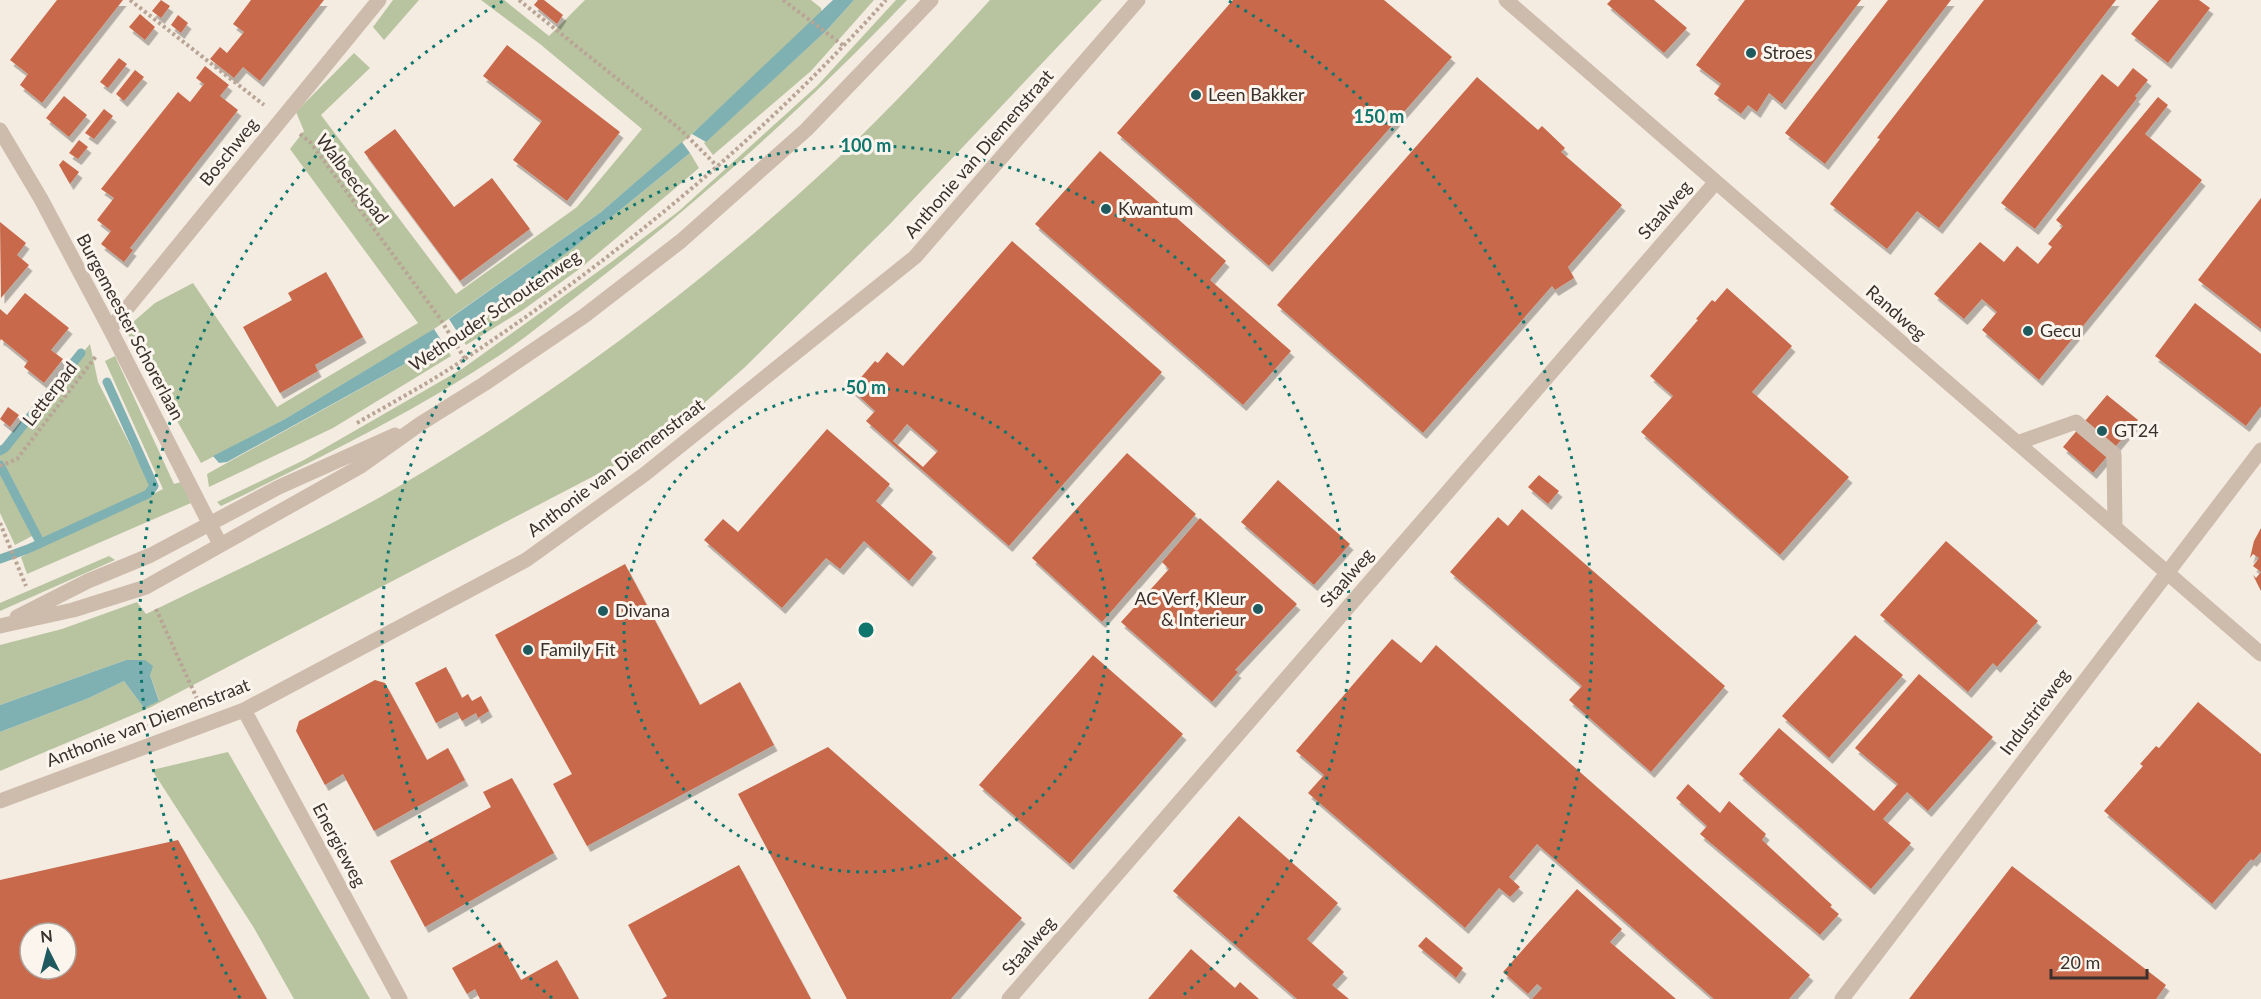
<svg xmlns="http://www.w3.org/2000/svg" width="2261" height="999" font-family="Lato,sans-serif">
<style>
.green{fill:#b8c4a0}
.water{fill:#7fb0b2}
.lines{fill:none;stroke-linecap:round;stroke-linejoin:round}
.stream{stroke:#7fb0b2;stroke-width:9}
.building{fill:#c8694b;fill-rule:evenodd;filter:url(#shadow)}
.path{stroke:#b9a596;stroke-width:4;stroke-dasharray:3 3;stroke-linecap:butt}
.minor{stroke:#cdbbac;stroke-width:15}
.ring{fill:none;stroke:#0f766e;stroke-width:3;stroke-dasharray:3 6}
.poi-dot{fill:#1f5a5e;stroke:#fbf5ee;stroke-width:2}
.labels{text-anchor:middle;stroke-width:6;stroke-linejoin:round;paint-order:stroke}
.poi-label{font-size:18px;fill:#3b302b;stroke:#fbf5ee;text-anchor:start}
.street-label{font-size:18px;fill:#3b302b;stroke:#fbf5ee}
.centre{fill:#0f766e;stroke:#fbf5ee;stroke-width:3}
.ring-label{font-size:18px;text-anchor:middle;font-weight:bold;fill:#0f766e;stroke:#fbf5ee;stroke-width:6;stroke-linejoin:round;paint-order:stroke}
</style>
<defs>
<filter id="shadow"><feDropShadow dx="3.5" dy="6" stdDeviation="0" flood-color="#0004"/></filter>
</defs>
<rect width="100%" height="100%" fill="#f4ebe1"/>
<path class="green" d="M393,0H419L384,40L373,27Z
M481,0H504L549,36L585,0H811L821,8L822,13L692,134L601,212L427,334L285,419L201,463L125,329L155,303L193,283L277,407L418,323L290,149L304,131L296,112L354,53L370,68L321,115L456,294L577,207L642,129L540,44Z
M854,0H874L811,71L713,155L704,143L827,30Z
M896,0H907C808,104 703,198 590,286C560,309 531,334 500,355C411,414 317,459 221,506L217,502L304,460L462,369L610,263L679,211L817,86Z
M990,0H1102L890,224L744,368L661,441L149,708L0,771V732L89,698L124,681L144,708L159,700L150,675L126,660L0,705V645L62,629L137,602L146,614C229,573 315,535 396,488C554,396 702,285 836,160C890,109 940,55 990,0Z
M690,153L699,168L582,267L523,310L466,345L458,333L576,246Z
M443,343L451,356L333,428L209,487L207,474Z
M90,344L98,382L154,492L141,500L163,489L105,361L115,356L174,484L181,482L191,503L27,574L21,557L91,523L39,544L34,535L15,545L0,513V451Z
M109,556L115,560L0,611V603Z
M228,752L370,999H294L254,928L152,770Z"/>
<path class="water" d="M833,0H854L827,30L706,142L692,134Z
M682,142L690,153L576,246L458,333L449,319L601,212Z
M434,329L443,343L227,462L219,463L213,456L285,419Z
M126,660H145L153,666L150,675L159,701L144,708L124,681L89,698L0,732V705Z"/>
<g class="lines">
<path class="stream" d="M0,451L5,448L81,353
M0,465L40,542
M0,559L28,549L148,494L154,486L107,382"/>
</g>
<path class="building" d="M57,0H123L42,103L20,85L28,74L10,60Z
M161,0L170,6L161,18L152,11Z
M251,0H324L260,81L243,67L234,78L210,59L220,47L227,53L244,32L233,24Z
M538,0H544L563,15L557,24L534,5Z
M1233,0H1384L1452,57L1269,266L1117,133Z
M1611,0H1654L1687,28L1664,53L1607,4Z
M1745,0H1861L1782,104L1769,93L1757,112L1748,105L1741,114L1714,94L1721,84L1696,65Z
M1888,0H1951L1825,164L1785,133Z
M1984,0H2116L1939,228L1917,211L1887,249L1830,204L1880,139L1877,138Z
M2159,0H2199L2210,8L2168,63L2131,34Z
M140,14L155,27L145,40L129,27Z
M178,15L188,23L181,33L171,25Z
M507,45L620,132L567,201L513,160L542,121L483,76Z
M119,58L127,64L108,88L100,82Z
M205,66L229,85L220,96L238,110L130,248L133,250L124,262L101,244L111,231L97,220L114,198L101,189L178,92L190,102L204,84L196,78Z
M2133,68L2148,80L2135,96L2137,98L2035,229L2001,203L2102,74L2118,87Z
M135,70L144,77L124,101L116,94Z
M1477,77L1538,130L1542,126L1565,148L1561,152L1622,205L1568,267L1574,278L1555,290L1552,286L1423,433L1277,305Z
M64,96L87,115L69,137L46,118Z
M2158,97L2168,105L2145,134L2202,180L2039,380L1982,330L1997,312L1982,299L1964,319L1934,294L1980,242L2004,262L2017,246L2038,264L2052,247L2048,244L2063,226L2056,220Z
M104,109L113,116L94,139L85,133Z
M395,129L454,207L492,178L530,229L460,281L364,152Z
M79,140L88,147L78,159L69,153Z
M1100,151L1226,261L1210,280L1291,351L1243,405L1035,224Z
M63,160L79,172L70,184L59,165Z
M2261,198V329L2198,280Z
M0,222L26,243L17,255L29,265L1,298Z
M1012,241L1162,372L1009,546L866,421L875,411L851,389L875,361L878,363L887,352L903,366ZM907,424L938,451L923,467L893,441Z
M326,272L363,337L315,365L318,371L280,393L243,327L292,300L288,293Z
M1727,288L1792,346L1752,392L1849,477L1780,555L1641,432L1673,396L1650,376L1698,320L1696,319L1712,300L1715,302Z
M25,293L69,328L51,350L63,359L44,383L24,367L28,361L1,339L0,341V309L7,315Z
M2195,303L2261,354V406L2246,426L2155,356Z
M2107,395L2138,420L2093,473L2063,447Z
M8,407L19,415L10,427L0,419Z
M827,429L890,484L876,501L933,552L909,581L864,541L840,569L826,558L782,608L704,540L723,519L738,532Z
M1127,453L1196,514L1102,622L1032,558Z
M1539,475L1559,491L1548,504L1528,487Z
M1278,480L1350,544L1314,585L1241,522Z
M1522,509L1725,686L1651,772L1569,700L1582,686L1450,572L1498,517L1508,526Z
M1200,518L1297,604L1235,670L1238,672L1212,702L1121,622L1169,569L1162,562Z
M2261,528V591L2253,575L2256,578L2261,572L2253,566L2259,558L2253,554L2250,558L2254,541Z
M1946,541L2038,621L1997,667L1993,663L1968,692L1880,615Z
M625,564L700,705L740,682L774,745L587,846L553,784L572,774L495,635Z
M1855,635L1903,675L1829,758L1782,716Z
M1392,639L1421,663L1436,645L1810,975L1789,999H1714L1537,844L1509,877L1520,887L1510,897L1499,888L1465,928L1308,793L1324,775L1296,751Z
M1093,655L1183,734L1070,864L979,785Z
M446,667L462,698L468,694L472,701L481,696L489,711L478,718L476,713L462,721L457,712L436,723L415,683Z
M1919,674L1993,737L1928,811L1907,792L1883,819L1911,843L1871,889L1739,774L1779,728L1874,811L1898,784L1855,748Z
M375,680L385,683L427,760L448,748L465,780L374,831L343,774L325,785L296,731L299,721Z
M2198,702L2261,754V852L2253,861L2251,859L2212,904L2104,811L2143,766L2140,764L2156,746L2159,748Z
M828,747L1022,918L951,999H847L738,794Z
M512,778L554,853L425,927L390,861L491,807L483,792Z
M1688,784L1720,813L1729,801L1766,834L1762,840L1832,905L1830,907L1839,914L1820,935L1700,834L1707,826L1676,798Z
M1239,816L1338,903L1307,939L1344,972L1332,985L1349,999H1297L1173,891Z
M178,840L267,999H0V880ZM30,933H66V969H30Z
M739,865L811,999H662L667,996L628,925Z
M2012,866L2166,985L2156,999H1909Z
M1577,889L1622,929L1610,942L1676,999H1532L1542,988L1537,984L1528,994L1503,972Z
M1426,937L1463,968L1456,978L1418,946Z
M500,942L521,980L557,960L579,999H480L475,989L467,994L452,968Z
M1191,949L1235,988L1240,982L1259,999H1148Z"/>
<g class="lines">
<path class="path" d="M130,0L264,105
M519,0L681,130L717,166
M783,0L844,46
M300,134L310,142L439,317L465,359
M357,423C393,402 431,382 466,358C619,256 763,137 886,0
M0,466L17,459L97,355
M0,523L26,586
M156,609L199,703"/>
<path class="minor" d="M1506,0L2261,654
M0,130L41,199L110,329L220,544
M110,329L379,0
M2017,443L2076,422L2114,454L2115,528
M17,617L88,581L151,555L279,487L395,435
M0,626L73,610L146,587L361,466L420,424L484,384L584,316L681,241L806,130L931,0
M244,710L400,999
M0,801L244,710L526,560L645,474L915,257L1138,0
M1009,999L1715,183
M1842,999L2261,450"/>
</g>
<g class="ring">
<circle cx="866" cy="630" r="242"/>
<path d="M552 998A484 484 0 1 1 1180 998"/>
<path d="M240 998A726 726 0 0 1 503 1M1229 1A726 726 0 0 1 1492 998"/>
</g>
<g class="poi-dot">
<circle cx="1751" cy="53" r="6"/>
<circle cx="1196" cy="95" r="6"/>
<circle cx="1106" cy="209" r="6"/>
<circle cx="2028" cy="331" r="6"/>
<circle cx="2102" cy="431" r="6"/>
<circle cx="1258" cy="609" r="6"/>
<circle cx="603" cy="611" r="6"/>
<circle cx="528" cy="650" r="6"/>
</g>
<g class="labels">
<g class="poi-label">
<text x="1763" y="59">Stroes</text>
<text x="1208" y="101">Leen Bakker</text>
<text x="1118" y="215">Kwantum</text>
<text x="2040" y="337">Gecu</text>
<text x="2114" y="437">GT24</text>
<text x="1246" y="605" text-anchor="end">AC Verf, Kleur<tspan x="1246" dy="21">&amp; Interieur</tspan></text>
<text x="615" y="617">Divana</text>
<text x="540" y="656">Family Fit</text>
</g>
<g class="street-label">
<text transform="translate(229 152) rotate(-51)" y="6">Boschweg</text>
<text transform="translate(979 154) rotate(-49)" y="6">Anthonie van Diemenstraat</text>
<text transform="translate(352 179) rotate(53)" y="6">Walbeeckpad</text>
<text transform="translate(1665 210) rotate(-49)" y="6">Staalweg</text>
<text transform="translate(495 311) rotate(-34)" y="6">Wethouder Schoutenweg</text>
<text transform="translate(1896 313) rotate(41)" y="6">Randweg</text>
<text transform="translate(130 327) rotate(62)" y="6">Burgemeester Schorerlaan</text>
<text transform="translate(50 394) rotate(-52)" y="6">Letterpad</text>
<text transform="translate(616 468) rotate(-37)" y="6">Anthonie van Diemenstraat</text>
<text transform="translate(1347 578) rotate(-49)" y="6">Staalweg</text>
<text transform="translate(2035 712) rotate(-53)" y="6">Industrieweg</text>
<text transform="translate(148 723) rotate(-21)" y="6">Anthonie van Diemenstraat</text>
<text transform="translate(339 845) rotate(62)" y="6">Energieweg</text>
<text transform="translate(1029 946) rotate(-49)" y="6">Staalweg</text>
</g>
</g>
<circle cx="866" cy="630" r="9" class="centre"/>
<g class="ring-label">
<text x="1379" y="123">150 m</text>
<text x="866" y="152">100 m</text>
<text x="866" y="394">50 m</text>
</g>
<g transform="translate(48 951) rotate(354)"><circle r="28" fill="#fbf5ee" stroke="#aea6a0" stroke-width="1.5"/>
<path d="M0-4.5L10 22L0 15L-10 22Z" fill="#1f5a5e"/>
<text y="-9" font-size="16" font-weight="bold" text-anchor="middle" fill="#3b302b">N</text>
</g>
<path d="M2051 969v9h96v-9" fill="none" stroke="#3b302b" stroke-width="3"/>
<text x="2060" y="969" font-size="18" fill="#3b302b" stroke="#fbf5ee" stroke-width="4.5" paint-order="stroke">20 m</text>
</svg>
